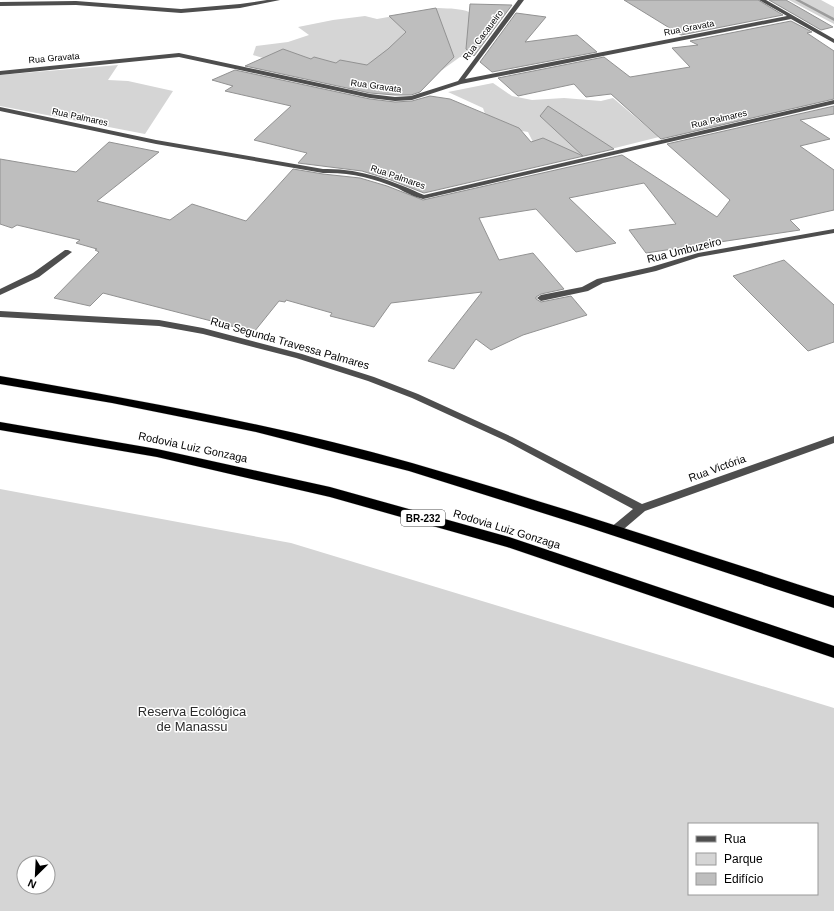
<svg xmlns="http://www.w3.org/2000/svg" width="834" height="911" font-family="Arial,sans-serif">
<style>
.green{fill:#d5d5d5;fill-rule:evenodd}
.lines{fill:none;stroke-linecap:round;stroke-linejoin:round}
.stream{fill:#9c9c9c;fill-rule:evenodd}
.building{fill:#bebebe;stroke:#929292}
.highway-casing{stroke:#dbdbdb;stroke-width:1}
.minor{fill:#4e4e4e;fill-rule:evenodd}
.highway{fill:#000;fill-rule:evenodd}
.labels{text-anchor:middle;stroke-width:3;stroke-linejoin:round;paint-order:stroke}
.far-street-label{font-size:9px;fill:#000;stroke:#fff}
.shield{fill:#fff;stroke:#4c4c4c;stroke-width:1}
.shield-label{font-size:10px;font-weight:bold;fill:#000}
.street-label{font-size:11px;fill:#000;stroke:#fff}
.near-park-label{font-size:13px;fill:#2c2c2c;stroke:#fff}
</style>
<rect width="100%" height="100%" fill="#fff"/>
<path class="green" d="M789,0H821L834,7V24Z
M438,8C464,9 477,9 492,33L469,59L460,57L442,70L411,73L289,66L253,55L256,46L288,42L309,35L298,27L333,20L365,16L377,19Z
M118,65L108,80L128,81L173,91L145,134L0,106V75Z
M493,83L512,96L532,100L564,98L601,101L613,98L659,137L611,149L571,156L535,146L528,132L503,128L486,117L483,108L448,92Z
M0,489L291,543L834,708V911H0ZM689,824H817V894H689ZM24,863H48V887H24Z"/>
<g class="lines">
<path class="stream" d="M795,0H800L834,18V21Z"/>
</g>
<path class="building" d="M624,0H758L783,15L681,35Z
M769,0H786L833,27L821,30Z
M470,4L512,5L474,56L466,49Z
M436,8L454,57L420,92L411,95H395L370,93L245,66L283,49L311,59L314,57L336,63L340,60L367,65L388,49L406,32L389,16Z
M516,13L546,17L525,42L577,35L597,52L492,72L480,62Z
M791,21L812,32L807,33L834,51V99L661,139L611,94L586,97L574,84L518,96L498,78L604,57L630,77L690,67L672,48L698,45L690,41Z
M235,70L370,99L395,102L412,101L430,96L450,99L519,128L531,142L543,138L583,156L540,116L548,106L614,149L424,193L388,179L362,171L298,163L307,153L254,140L291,106L225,91L233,86L212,80Z
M834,106V114L800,120L830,139L800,146L834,170V210L790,220L800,230L646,253L629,230L676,224L644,183L569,198L616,243L576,252L536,209L479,218L499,260L533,253L564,289L541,294L536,297V299L541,302L571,296L587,315L523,335L491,350L476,339L454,369L428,361L482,292L391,303L374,327L330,316L332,313L286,300L285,302L279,301L254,332L103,293L90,306L54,298L99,252L95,250L97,249L76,243L80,240L17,225L12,228L0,224V159L76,172L109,142L159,152L97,201L170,220L192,204L246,221L293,169L323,174L360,178L387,186L423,200L622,155L717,217L730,200L667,144Z
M784,260L834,305V342L808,351L733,276Z"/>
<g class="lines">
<defs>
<path id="highway" d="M0,376C138,400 277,425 412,463C554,504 694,551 834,596V608L584,526L409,471L256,432L112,403L0,384Z
M0,422L157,449L330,487L509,537L834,646V658L507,547L330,497L157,457L0,430Z"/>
</defs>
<use href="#highway" class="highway-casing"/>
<path class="minor" d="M267,0H280L240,8L181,13L76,5L0,6V2L76,1L181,9L240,4Z
M518,0H524L465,79L787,16L759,0H766L834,39V43L791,19L461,84L412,100L395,101L370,98L179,57L0,75V71L179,53L370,94L395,97L411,96L458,81Z
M834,100V104L423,199C414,197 405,192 397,188C373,178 349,172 323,173L156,144L0,111V107L156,140L323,169C359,168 391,180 424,195Z
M834,229V233L699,257L656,271L603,283L588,291L541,301L537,298L541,295L582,287L597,279L651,267L698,253Z
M65,250H68L72,252L39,277L0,295V289L33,273Z
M0,311L159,320L203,328L302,354L374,377L418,394L512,437L642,504L834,436V443L645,511L618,534L614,535L610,534L609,531L610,528L633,509L506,441L412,398L368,381L296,358L203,334L159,326L0,317Z"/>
<use href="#highway" class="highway"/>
</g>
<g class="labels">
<g class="far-street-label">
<text transform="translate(689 28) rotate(-11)" y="3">Rua Gravata</text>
<text transform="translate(483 35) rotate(-53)" y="3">Rua Cacaueiro</text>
<text transform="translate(54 58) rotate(-5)" y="3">Rua Gravata</text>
<text transform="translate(376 86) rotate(8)" y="3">Rua Gravata</text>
<text transform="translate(80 117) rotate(12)" y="3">Rua Palmares</text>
<text transform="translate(719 119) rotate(-13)" y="3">Rua Palmares</text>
<text transform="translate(398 177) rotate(19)" y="3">Rua Palmares</text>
</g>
<rect class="shield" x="401" y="510" width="44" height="16" rx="3"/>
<g class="shield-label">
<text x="423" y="522">BR-232</text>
</g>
<g class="street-label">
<text transform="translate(684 250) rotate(-14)" y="4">Rua Umbuzeiro</text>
<text transform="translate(290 343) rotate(16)" y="4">Rua Segunda Travessa Palmares</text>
<text transform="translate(193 447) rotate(12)" y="4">Rodovia Luiz Gonzaga</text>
<text transform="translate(717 468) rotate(-20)" y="4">Rua Victória</text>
<text transform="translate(507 529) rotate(17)" y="4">Rodovia Luiz Gonzaga</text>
</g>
<g class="near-park-label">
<text x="192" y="716">Reserva Ecológica<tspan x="192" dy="15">de Manassu</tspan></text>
</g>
</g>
<rect x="688" y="823" width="130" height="72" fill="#ffffff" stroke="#999999"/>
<rect x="696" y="836" width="20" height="6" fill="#4e4e4e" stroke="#999999"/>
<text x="724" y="843" font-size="12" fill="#000000">Rua</text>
<rect x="696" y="853" width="20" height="12" fill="#d5d5d5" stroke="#999999"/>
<text x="724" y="863" font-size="12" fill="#000000">Parque</text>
<rect x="696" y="873" width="20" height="12" fill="#bebebe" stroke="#999999"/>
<text x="724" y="883" font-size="12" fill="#000000">Edifício</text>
<g transform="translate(36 875) rotate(204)"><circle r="19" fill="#ffffff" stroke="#999999"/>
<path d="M0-3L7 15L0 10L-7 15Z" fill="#000000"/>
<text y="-6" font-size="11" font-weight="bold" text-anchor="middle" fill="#000000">N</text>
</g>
</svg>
